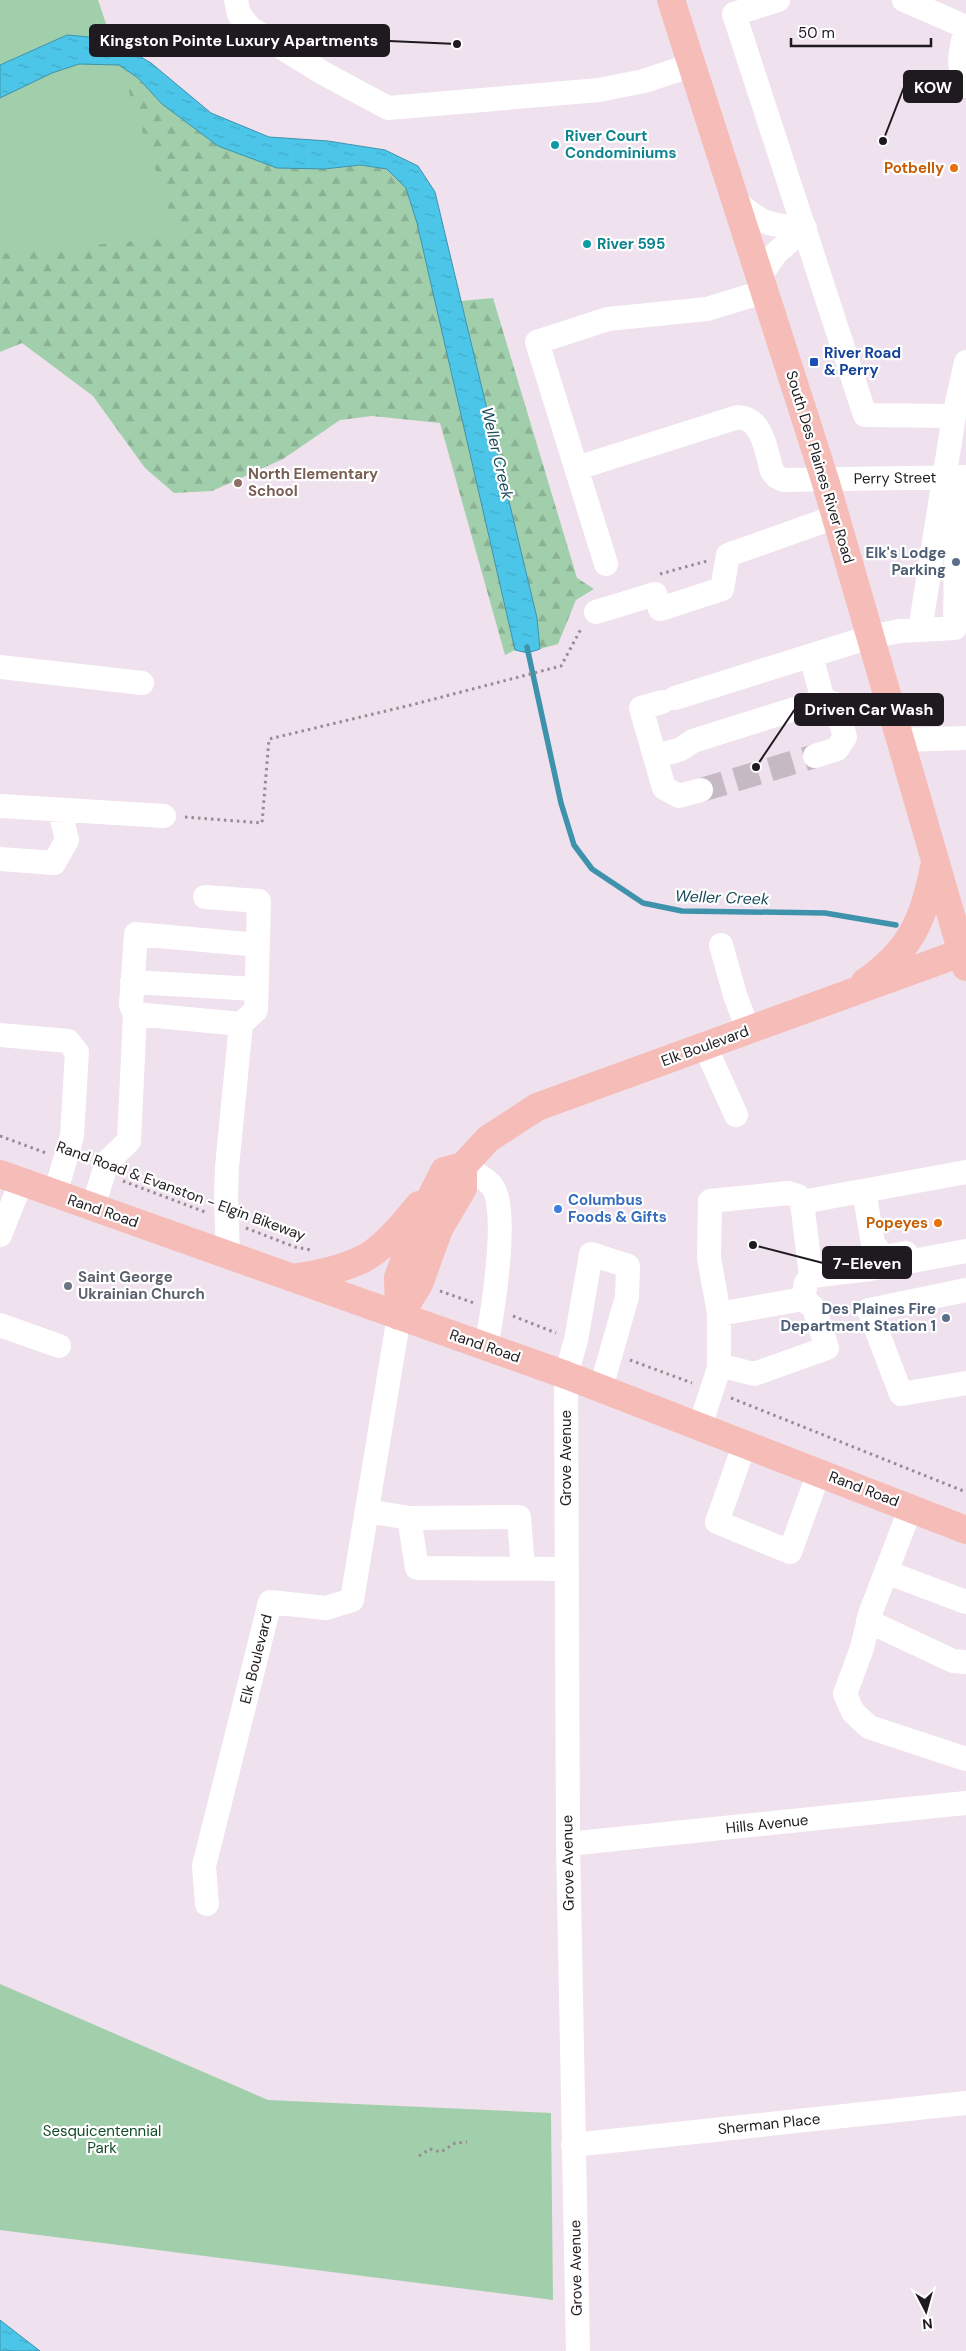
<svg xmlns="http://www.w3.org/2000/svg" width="966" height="2351" font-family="'DM Sans',sans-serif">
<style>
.forest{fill:url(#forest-firs)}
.green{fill:#a1cfab}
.water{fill:url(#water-ripples);stroke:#3e92ac}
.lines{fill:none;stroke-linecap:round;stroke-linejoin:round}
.stream{stroke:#3e92ac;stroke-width:5.5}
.minor-tunnel{stroke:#c5b9c4;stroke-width:24;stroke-dasharray:24 12;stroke-linecap:butt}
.path{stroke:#968c95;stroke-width:3;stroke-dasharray:2.5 4;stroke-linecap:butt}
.minor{stroke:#fff;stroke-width:24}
.major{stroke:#f6bdb8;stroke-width:28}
.culture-dot{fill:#0f9aa8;stroke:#fff;stroke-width:2}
.food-dot{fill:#e8710a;stroke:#fff;stroke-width:2}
.transit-dot{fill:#1a4fb4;stroke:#fff;stroke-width:2}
.education-dot{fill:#8d6e63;stroke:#fff;stroke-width:2}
.service-dot{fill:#5c6f8a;stroke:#fff;stroke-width:2}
.shop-dot{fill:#3f7fe0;stroke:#fff;stroke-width:2}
.worship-dot{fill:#6b7280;stroke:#fff;stroke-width:2}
.labels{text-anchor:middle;stroke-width:4.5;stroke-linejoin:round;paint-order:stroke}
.culture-label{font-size:15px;font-weight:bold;fill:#0d838f;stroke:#fff;text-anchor:start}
.food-label{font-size:15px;font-weight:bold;fill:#c56008;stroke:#fff;text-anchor:end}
.transit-label{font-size:15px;font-weight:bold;fill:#164399;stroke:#fff;text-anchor:start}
.street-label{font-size:15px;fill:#1f1a1f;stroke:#fff}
.education-label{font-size:15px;font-weight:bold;fill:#785e54;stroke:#fff;text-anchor:start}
.service-label{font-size:15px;font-weight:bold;fill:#4e5e75;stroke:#fff;text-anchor:end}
.shop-label{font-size:15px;font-weight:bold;fill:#366cbe;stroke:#fff;text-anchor:start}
.worship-label{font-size:15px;font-weight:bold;fill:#5b616d;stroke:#fff;text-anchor:start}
.park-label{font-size:15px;fill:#104c26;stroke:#fff}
.water-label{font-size:16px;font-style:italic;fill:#194d5b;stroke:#fff}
.leader{fill:none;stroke:#1f1a1f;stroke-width:2}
.callout-dot{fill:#1f1a1f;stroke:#fff;stroke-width:2}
.callout{fill:#1f1a1f;stroke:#1f1a1f;stroke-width:2}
.callout-label{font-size:16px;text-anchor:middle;font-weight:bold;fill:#fff}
</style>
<defs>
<pattern id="forest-firs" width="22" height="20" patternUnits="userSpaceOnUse" patternTransform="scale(1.25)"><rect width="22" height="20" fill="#a1cfab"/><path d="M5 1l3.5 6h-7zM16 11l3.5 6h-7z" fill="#8ab193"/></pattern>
<pattern id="water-ripples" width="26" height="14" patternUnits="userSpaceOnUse" patternTransform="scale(1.25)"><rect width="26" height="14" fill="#4cc6e8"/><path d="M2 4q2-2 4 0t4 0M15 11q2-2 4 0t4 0" fill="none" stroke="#42aac7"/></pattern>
</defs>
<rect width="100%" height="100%" fill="#efe1ed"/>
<path class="forest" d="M119,65L138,78L162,104L324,169L360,165L387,169L406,188L417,223L515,650L505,655L440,423L372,416L340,420L283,459L212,491L174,493L145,468L93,396L22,343L0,352V98Z
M493,298L577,578L594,589L576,600L558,644L540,649L537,618L461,301Z"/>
<path class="green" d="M0,0H98L178,237L0,254Z
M0,1984L268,2100L551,2113L553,2300L0,2230Z"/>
<path class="water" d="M67,35L111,39L151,63L211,113L269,137L328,141L385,150L418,166L435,192L537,618L540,649L528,653L515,650L417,223L406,188L387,169L360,165L324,169L277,168L218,146L162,104L138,78L119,65L79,64L52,73L0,98V65Z
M0,2320L40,2351H0Z"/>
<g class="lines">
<path class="stream" d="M527,647L561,803L574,845L592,869L643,903L682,911L825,913L896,925"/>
<path class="minor-tunnel" d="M701,790L815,756"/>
<path class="path" d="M660,574L707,561
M185,817L262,823L269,739L411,705L561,666L582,627
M0,1136L46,1153
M123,1181L205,1212
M246,1228L295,1247L311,1250
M440,1291L474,1303
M513,1316L556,1333
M630,1360L692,1383
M731,1398L966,1492
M419,2156L430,2149L441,2152L455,2143L467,2142"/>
<path class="minor" d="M236,0L239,14L250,28L323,73L388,108L599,90L644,81L692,65
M778,0L734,14L865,415L954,416
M904,0L966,27
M966,28C961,48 956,67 966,86
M738,203C764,226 771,225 805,228L776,253L761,275
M577,468L738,417C763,418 766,451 772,471L777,477L784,480L966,477
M606,564L537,342L608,319L707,309L766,291
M596,612L655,594L660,609L722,589L728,555L835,517
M920,630L954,416L966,362
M0,667L142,683
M675,698L870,637L900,631L955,628L957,477
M662,702L641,708L664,788L679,796L701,790
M900,740L966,738
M815,756L837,749L845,737L835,704L823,700
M655,757L681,749L693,741L823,700L811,656
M0,806L164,816
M0,859L54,863L67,840L60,811
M205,897L259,901L256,1010L241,1024
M721,945L735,995L748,1030
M132,982L256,989
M135,1014L241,1024L227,1167L226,1197L228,1255
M0,1035L68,1041L77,1052L72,1136L55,1194
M705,1046L736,1115
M463,1166C472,1172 486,1178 492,1186C510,1208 492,1317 486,1346
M864,1191L873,1244L884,1257L906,1253
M802,1202L966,1172
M93,1207L107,1162L129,1141L135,1014L131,1005L136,934L258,945
M0,1235L21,1182
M811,1276L802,1202L798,1196L788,1193L710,1201L709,1258L719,1314L803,1299L806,1283L811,1276L870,1269L966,1251
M966,1290L869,1310L901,1394L966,1383
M0,1325L59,1346
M719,1365L754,1374L827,1348L814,1308L803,1299
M700,1426L719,1368V1314
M745,1443L717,1522L790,1552L819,1472
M911,1507L870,1614L862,1648L845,1694L853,1712L869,1727L966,1759
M367,1511L409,1518L417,1568L565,1569
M409,1518L519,1517L523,1569
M886,1572L966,1602
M868,1621L953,1661L966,1662
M568,1844L966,1803
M207,1904L204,1866L270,1602L326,1608L352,1600L399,1316
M573,2145L966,2103
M578,2351L568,1844L566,1375L576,1340L591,1254L628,1266L627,1297L601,1388"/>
<path class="major" d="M671,0L825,480L966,967
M865,982C911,950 924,919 934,867
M0,1174L566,1375L966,1530
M292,1278C315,1275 342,1269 363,1259C385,1247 403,1224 419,1205
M399,1316L398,1278L416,1227L444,1171L463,1166L488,1139L537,1107L966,951
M399,1316L419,1284L439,1229L463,1188V1166"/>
</g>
<g class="culture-dot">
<circle cx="555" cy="145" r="5"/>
<circle cx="587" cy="244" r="5"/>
</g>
<g class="food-dot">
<circle cx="954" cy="168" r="5"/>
<circle cx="938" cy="1223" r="5"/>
</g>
<rect class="transit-dot" x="809" y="357" width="10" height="10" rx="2.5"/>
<circle class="education-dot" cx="238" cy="483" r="5"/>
<g class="service-dot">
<circle cx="956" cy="562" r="5"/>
<circle cx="946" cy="1318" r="5"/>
</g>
<circle class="shop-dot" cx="558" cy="1209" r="5"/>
<circle class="worship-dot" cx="68" cy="1286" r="5"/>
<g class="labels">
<g class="culture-label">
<text x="565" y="141">River Court<tspan x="565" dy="17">Condominiums</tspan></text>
<text x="597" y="249">River 595</text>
</g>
<g class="food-label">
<text x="944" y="173">Potbelly</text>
<text x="928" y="1228">Popeyes</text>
</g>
<g class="transit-label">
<text x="824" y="358">River Road<tspan x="824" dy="17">&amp; Perry</tspan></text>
</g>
<g class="street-label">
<text transform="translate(820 467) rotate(73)" y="5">South Des Plaines River Road</text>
<text transform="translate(895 478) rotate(-1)" y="5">Perry Street</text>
<text transform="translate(705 1046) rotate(-20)" y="5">Elk Boulevard</text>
<text transform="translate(181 1191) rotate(20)" y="5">Rand Road &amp; Evanston - Elgin Bikeway</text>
<text transform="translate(103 1211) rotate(19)" y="5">Rand Road</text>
<text transform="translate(485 1346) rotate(19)" y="5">Rand Road</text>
<text transform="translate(566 1458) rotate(-90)" y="5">Grove Avenue</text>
<text transform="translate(864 1489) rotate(21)" y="5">Rand Road</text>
<text transform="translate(256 1659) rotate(-76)" y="5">Elk Boulevard</text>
<text transform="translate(767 1824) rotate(-6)" y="5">Hills Avenue</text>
<text transform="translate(568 1863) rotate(-91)" y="5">Grove Avenue</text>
<text transform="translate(769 2124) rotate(-6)" y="5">Sherman Place</text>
<text transform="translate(576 2268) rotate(-91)" y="5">Grove Avenue</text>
</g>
<g class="education-label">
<text x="248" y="479">North Elementary<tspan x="248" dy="17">School</tspan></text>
</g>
<g class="service-label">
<text x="946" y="558">Elk's Lodge<tspan x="946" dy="17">Parking</tspan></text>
<text x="936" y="1314">Des Plaines Fire<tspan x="936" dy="17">Department Station 1</tspan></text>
</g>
<g class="shop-label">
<text x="568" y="1205">Columbus<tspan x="568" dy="17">Foods &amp; Gifts</tspan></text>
</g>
<g class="worship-label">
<text x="78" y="1282">Saint George<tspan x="78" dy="17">Ukrainian Church</tspan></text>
</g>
<g class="park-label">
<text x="102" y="2136">Sesquicentennial<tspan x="102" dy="17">Park</tspan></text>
</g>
<g class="water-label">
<text transform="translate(498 453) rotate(77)" y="6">Weller Creek</text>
<text transform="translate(722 897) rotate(2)" y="6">Weller Creek</text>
</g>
</g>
<path class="leader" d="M457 44L389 41M883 141L904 87M756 767L795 709M753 1245L823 1263"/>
<g class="callout-dot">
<circle cx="457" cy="44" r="5"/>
<circle cx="883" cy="141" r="5"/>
<circle cx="756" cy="767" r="5"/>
<circle cx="753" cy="1245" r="5"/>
</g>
<g class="callout">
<rect x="90" y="25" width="299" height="31" rx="5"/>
<rect x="904" y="71" width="58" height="31" rx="5"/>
<rect x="795" y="694" width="148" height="31" rx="5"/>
<rect x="823" y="1247" width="88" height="31" rx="5"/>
</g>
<g class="callout-label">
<text x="239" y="46">Kingston Pointe Luxury Apartments</text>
<text x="933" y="93">KOW</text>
<text x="869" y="715">Driven Car Wash</text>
<text x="867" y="1269">7-Eleven</text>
</g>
<g transform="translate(926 2311) rotate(174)" stroke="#ffffff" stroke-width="4" paint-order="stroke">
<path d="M0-4L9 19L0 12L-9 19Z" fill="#1f1a1f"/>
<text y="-8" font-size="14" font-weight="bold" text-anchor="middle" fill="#1f1a1f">N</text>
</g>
<path d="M791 38v8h140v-8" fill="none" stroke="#1f1a1f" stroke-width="2.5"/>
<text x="798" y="38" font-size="15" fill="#1f1a1f" stroke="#ffffff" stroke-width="4" paint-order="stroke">50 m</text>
</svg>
